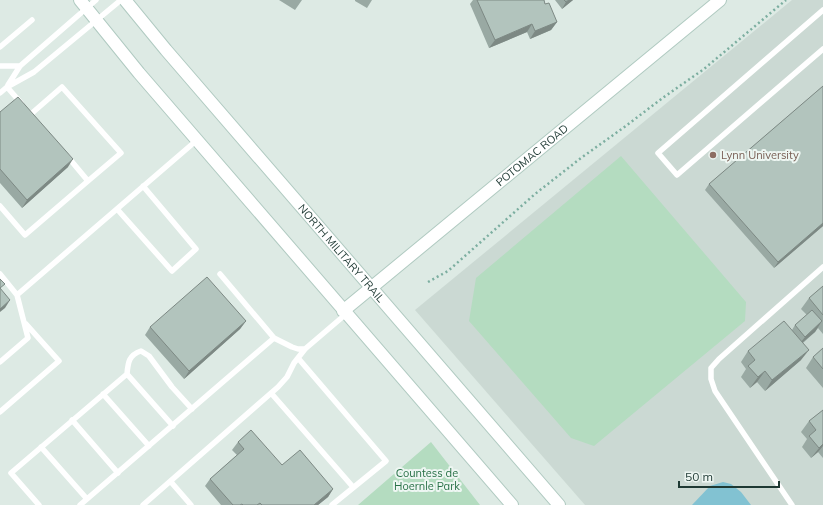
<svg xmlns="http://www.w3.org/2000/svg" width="823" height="505" font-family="Mulish,sans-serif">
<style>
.built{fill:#cbd9d3}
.green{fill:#b4dcc0}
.water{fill:#82c2d2}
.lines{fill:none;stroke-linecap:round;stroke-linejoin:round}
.secondary-casing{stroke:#b0cac1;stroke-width:14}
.path{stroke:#7caea0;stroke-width:2.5;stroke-dasharray:2 3;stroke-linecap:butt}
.lane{stroke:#fff;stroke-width:5.5}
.secondary{stroke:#fff;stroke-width:12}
.wall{fill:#99a9a3}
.shaded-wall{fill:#7d8984}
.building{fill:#b2c4bd;stroke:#7d8984}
.education-dot{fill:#8d6e63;stroke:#edf6f2;stroke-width:1.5}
.labels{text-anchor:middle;stroke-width:4;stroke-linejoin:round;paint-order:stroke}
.street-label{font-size:11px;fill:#1e3933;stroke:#edf6f2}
.education-label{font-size:11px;fill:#785e54;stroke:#edf6f2;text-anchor:start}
.park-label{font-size:11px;fill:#287147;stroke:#edf6f2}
</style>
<rect width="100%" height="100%" fill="#ddeae4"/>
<path class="built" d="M792,0H823V505H585L415,310Z"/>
<path class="green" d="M621,156L746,302L745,321L594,446L571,438L469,321L476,278Z
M431,442L480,505H358Z"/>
<path class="water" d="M723,482L731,484L741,492L751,505H692L710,486Z"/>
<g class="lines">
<defs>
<g id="secondary">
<path d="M80,0L139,73L512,505"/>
<path id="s1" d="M125,0L166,50L559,505"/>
<path id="s2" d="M343,311L720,0"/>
</g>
</defs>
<use href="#secondary" class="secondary-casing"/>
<path class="path" d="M428,282L448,271L535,194L581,158L623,128L664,97L704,69L786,0"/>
<path class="lane" d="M823,10L658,153L677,175L823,49
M0,47L32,20
M0,66H20
M8,85L20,66L96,0
M7,87L21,103
M0,93L7,87L34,72L121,0
M31,114L62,87L121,153L88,181
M0,206L25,235L88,181L68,157
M117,209L172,271L196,249L143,186
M0,274L17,295
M220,274L274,338L292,347L298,349H305
M298,358L386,461L332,505
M0,362L28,338L17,295L197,140
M127,374C128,362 129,355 141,351L149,356L172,387L192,409
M271,393L353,487
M103,394L149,446
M0,412L59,361L26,324
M72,420L118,473
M41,447L87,499
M171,482L191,505
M39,505L11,473L127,374L173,426
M80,505L274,338
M143,505L278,387L287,377L294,363L305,349L346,314
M792,505L715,391L711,379V368L719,359L823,267"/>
<use href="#secondary" class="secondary"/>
</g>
<path class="wall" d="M279,0H302L295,10Z
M355,0H372L367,8L355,1Z
M473,0H544L545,4L557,22L551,30L530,39L527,32L489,48L470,4Z
M555,0H573L562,9Z
M823,86V226L774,268L705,190L709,184Z
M0,112L68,167L22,208L0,183Z
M823,286V334L818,328L815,332L803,343L801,360L765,391L757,382L750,388L741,377L746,369L741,362L748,351L792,330L795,325L807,315L801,309L809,298Z
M246,321L240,329L184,379L145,335L150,327Z
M823,348V388L806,368L813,357Z
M823,410V458L818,452L811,458L802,447L807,439L801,432L809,421Z
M238,442L282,465L333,489L328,497L318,505H221L205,486L210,479L237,455L232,450Z"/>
<path class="shaded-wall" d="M569,0H573L562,9L566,2Z
M557,22L551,30L530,39L535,31Z
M532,24L527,32L489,48L495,40Z
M73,159L68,167L22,208L27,200Z
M823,223V226L774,268L778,262Z
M10,300L5,308L0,312V309Z
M246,321L240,329L184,379L189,371Z
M822,321L815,332L797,347L805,337Z
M809,350L801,360L765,391L772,380Z
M765,371L757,382L750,388L758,377Z
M823,444V446L818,452L811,458L819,448Z
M333,489L328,497L318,505H314Z"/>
<path class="building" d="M477,0H544L545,4L549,3L557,22L535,31L532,24L495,40Z
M564,0H569L566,2Z
M823,86V223L778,262L709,184Z
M18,97L73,159L27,200L0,169V112Z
M207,277L246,321L189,371L150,327Z
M0,279L5,284L0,288Z
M823,286V315L809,298Z
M0,288L10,300L0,309Z
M812,310L822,321L805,337L795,325Z
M784,321L809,350L772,380L765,371L758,377L748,366L755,360L748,351Z
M823,348V369L813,357Z
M823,410V444L819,448L809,436L816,430L809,421Z
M251,430L282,465L300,450L333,489L314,505H262L260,503L257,505H243L242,504L240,505H233L210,479L244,449L238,442Z"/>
<circle class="education-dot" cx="713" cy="155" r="4"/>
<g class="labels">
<g class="street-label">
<text dy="4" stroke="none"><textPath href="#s2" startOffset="245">POTOMAC ROAD</textPath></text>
<text dy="4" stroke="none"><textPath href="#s1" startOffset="333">NORTH MILITARY TRAIL</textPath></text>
</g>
<g class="education-label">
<text x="721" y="159">Lynn University</text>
</g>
<g class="park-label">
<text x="427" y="477">Countess de<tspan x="427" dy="13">Hoernle Park</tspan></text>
</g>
</g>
<path d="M679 481v6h100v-6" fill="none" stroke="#1e3933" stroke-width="2"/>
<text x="685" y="481" font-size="12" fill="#1e3933" stroke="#edf6f2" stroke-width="3" paint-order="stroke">50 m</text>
</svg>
